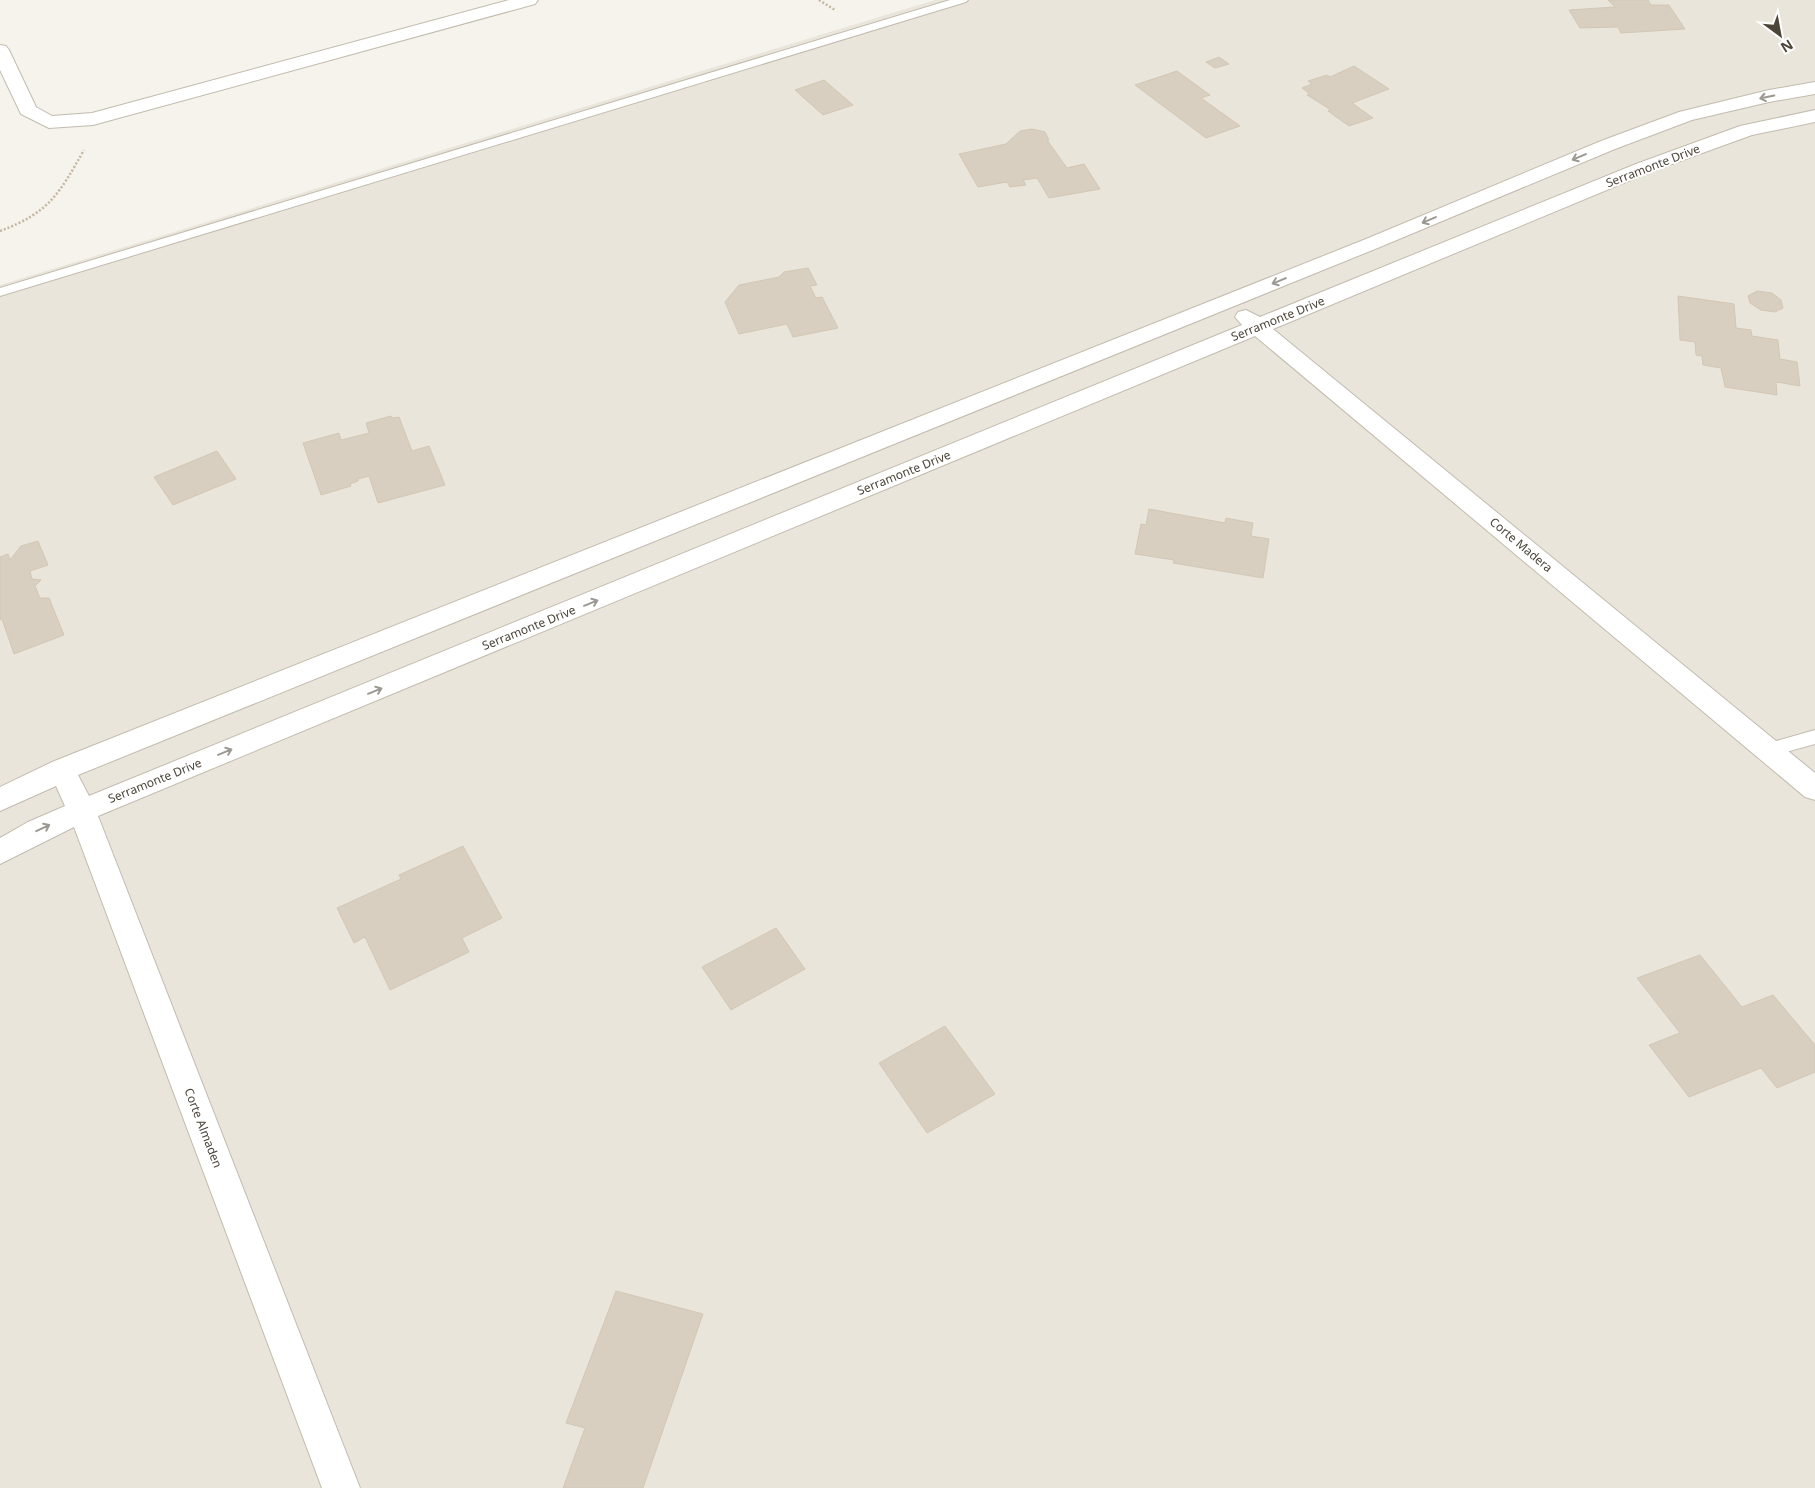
<svg xmlns="http://www.w3.org/2000/svg" width="1815" height="1488" font-family="'Noto Sans',sans-serif">
<style>
.residential{fill:#eae5da}
.building{fill:#d8cfc1;stroke:#d3c7b4}
.lines{fill:none;stroke-linecap:round;stroke-linejoin:round}
.lane-casing{stroke:#c2bbae;stroke-width:2}
.street-casing{stroke:#c2bbae;stroke-width:2}
.path{stroke:#c4b79f;stroke-width:2.5;stroke-dasharray:2 2;stroke-linecap:butt}
.lane{fill:#fff;fill-rule:evenodd}
.street{fill:#fff;fill-rule:evenodd}
.oneway{stroke:#9c9892}
.labels{text-anchor:middle;stroke-width:4;stroke-linejoin:round;paint-order:stroke}
.street-label{font-size:12px;fill:#4b4439;stroke:#fff}
</style>
<rect width="100%" height="100%" fill="#f6f3ec"/>
<path class="residential" d="M935,0H1815V1488H0V285Z"/>
<path class="building" d="M1608,0H1648L1651,5H1669L1685,29L1621,33L1618,27L1580,28L1569,10L1615,7Z
M1219,57L1229,64L1215,68L1206,62Z
M1354,66L1389,89L1352,103L1373,118L1349,126L1328,111L1331,110L1307,95L1310,94L1302,88L1312,84L1308,81L1327,75L1330,77Z
M1177,71L1210,95L1201,98L1240,126L1206,138L1135,85Z
M824,80L853,105L823,115L795,90Z
M1032,129L1045,132L1049,140H1047L1067,168L1084,164L1100,189L1049,198L1037,178L1023,180L1026,185L1010,187L1007,182L978,187L959,154L1006,144L1020,131Z
M808,268L817,285L810,286L816,298L822,297L838,328L793,337L787,324L739,334L725,302L739,285L779,277L784,272Z
M1757,291L1772,293L1781,300L1783,308L1775,312L1761,310L1750,303L1748,296Z
M1678,296L1734,304L1736,328L1751,330L1752,336L1778,340L1780,359L1797,362L1800,386L1776,382L1777,395L1725,387L1721,368L1703,365L1702,356L1696,355L1695,342L1680,340Z
M391,416L392,418L399,417L412,451L429,446L445,485L378,503L369,476L358,479V481L350,484L351,486L321,495L303,443L339,433L341,440L369,433L366,423Z
M217,451L236,479L173,505L154,477Z
M1149,509L1225,523L1226,518L1253,523L1251,536L1269,539L1263,578L1173,563L1174,560L1135,554L1141,524L1146,525Z
M38,541L48,565L30,571L32,579L41,580L35,586L40,598H49L64,635L14,654L2,619L0,620V557L8,554L10,560L21,546Z
M463,846L502,918L462,938L469,952L390,990L365,937L354,943L337,908L401,879L399,875Z
M776,928L805,969L731,1010L702,967Z
M1700,955L1742,1007L1773,995L1815,1045V1072L1777,1088L1761,1068L1689,1097L1649,1045L1680,1033L1637,978Z
M945,1026L995,1094L927,1133L879,1063Z
M616,1291L703,1314L643,1488H563L585,1428L566,1423Z"/>
<g class="lines">
<defs>
<path id="lane" d="M950,0H968L966,2L0,296V288Z
M1815,730V744L1768,757L1762,755L1759,750L1762,745Z"/>
<path id="street" d="M509,0H538L535,4L93,125L49,128L21,114L0,70V45L6,46L9,50L36,107L52,116L92,113Z
M1815,82V94L1769,102L1692,120L1615,149L1380,247L78,775L89,796L1242,325L1235,317L1238,312L1246,310L1260,317L1636,164L1740,126L1815,110V122L1752,135L1650,172L1273,329L1815,773V800L1805,797L1255,336L98,816L360,1488H322L74,827L0,864V838L28,822L65,806L56,786L0,811V787L52,762L1366,239L1601,141L1679,112L1769,90Z"/>
</defs>
<use href="#lane" class="lane-casing"/>
<use href="#street" class="street-casing"/>
<path class="path" d="M819,0L835,10
M0,231C49,213 59,194 84,150"/>
<use href="#lane" class="lane"/>
<use href="#street" class="street"/>
</g>
<defs><path id="oneway-shaft" d="M-6 0H5M1.5-3L5.5 0L1.5 3" fill="none" stroke-width="1.6" stroke-linecap="round" stroke-linejoin="round" transform="scale(1.25)"/></defs>
<g class="oneway">
<use href="#oneway-shaft" transform="translate(1767 97) rotate(168)"/>
<use href="#oneway-shaft" transform="translate(1579 157) rotate(157)"/>
<use href="#oneway-shaft" transform="translate(1429 220) rotate(157)"/>
<use href="#oneway-shaft" transform="translate(1279 281) rotate(158)"/>
<use href="#oneway-shaft" transform="translate(591 603) rotate(-22)"/>
<use href="#oneway-shaft" transform="translate(375 691) rotate(-22)"/>
<use href="#oneway-shaft" transform="translate(225 752) rotate(-22)"/>
<use href="#oneway-shaft" transform="translate(43 828) rotate(-25)"/>
</g>
<g class="labels">
<g class="street-label">
<text transform="translate(1653 166) rotate(-21)" y="4">Serramonte Drive</text>
<text transform="translate(1278 319) rotate(-22)" y="4">Serramonte Drive</text>
<text transform="translate(904 473) rotate(-22)" y="4">Serramonte Drive</text>
<text transform="translate(1521 545) rotate(40)" y="4">Corte Madera</text>
<text transform="translate(529 628) rotate(-22)" y="4">Serramonte Drive</text>
<text transform="translate(155 781) rotate(-22)" y="4">Serramonte Drive</text>
<text transform="translate(203 1128) rotate(69)" y="4">Corte Almaden</text>
</g>
</g>
<g transform="translate(1780 35) rotate(148)" stroke="#ffffff" stroke-width="4" paint-order="stroke">
<path d="M0-4L9 19L0 12L-9 19Z" fill="#4b4439"/>
<text y="-8" font-size="14" font-weight="bold" text-anchor="middle" fill="#4b4439">N</text>
</g>
</svg>
